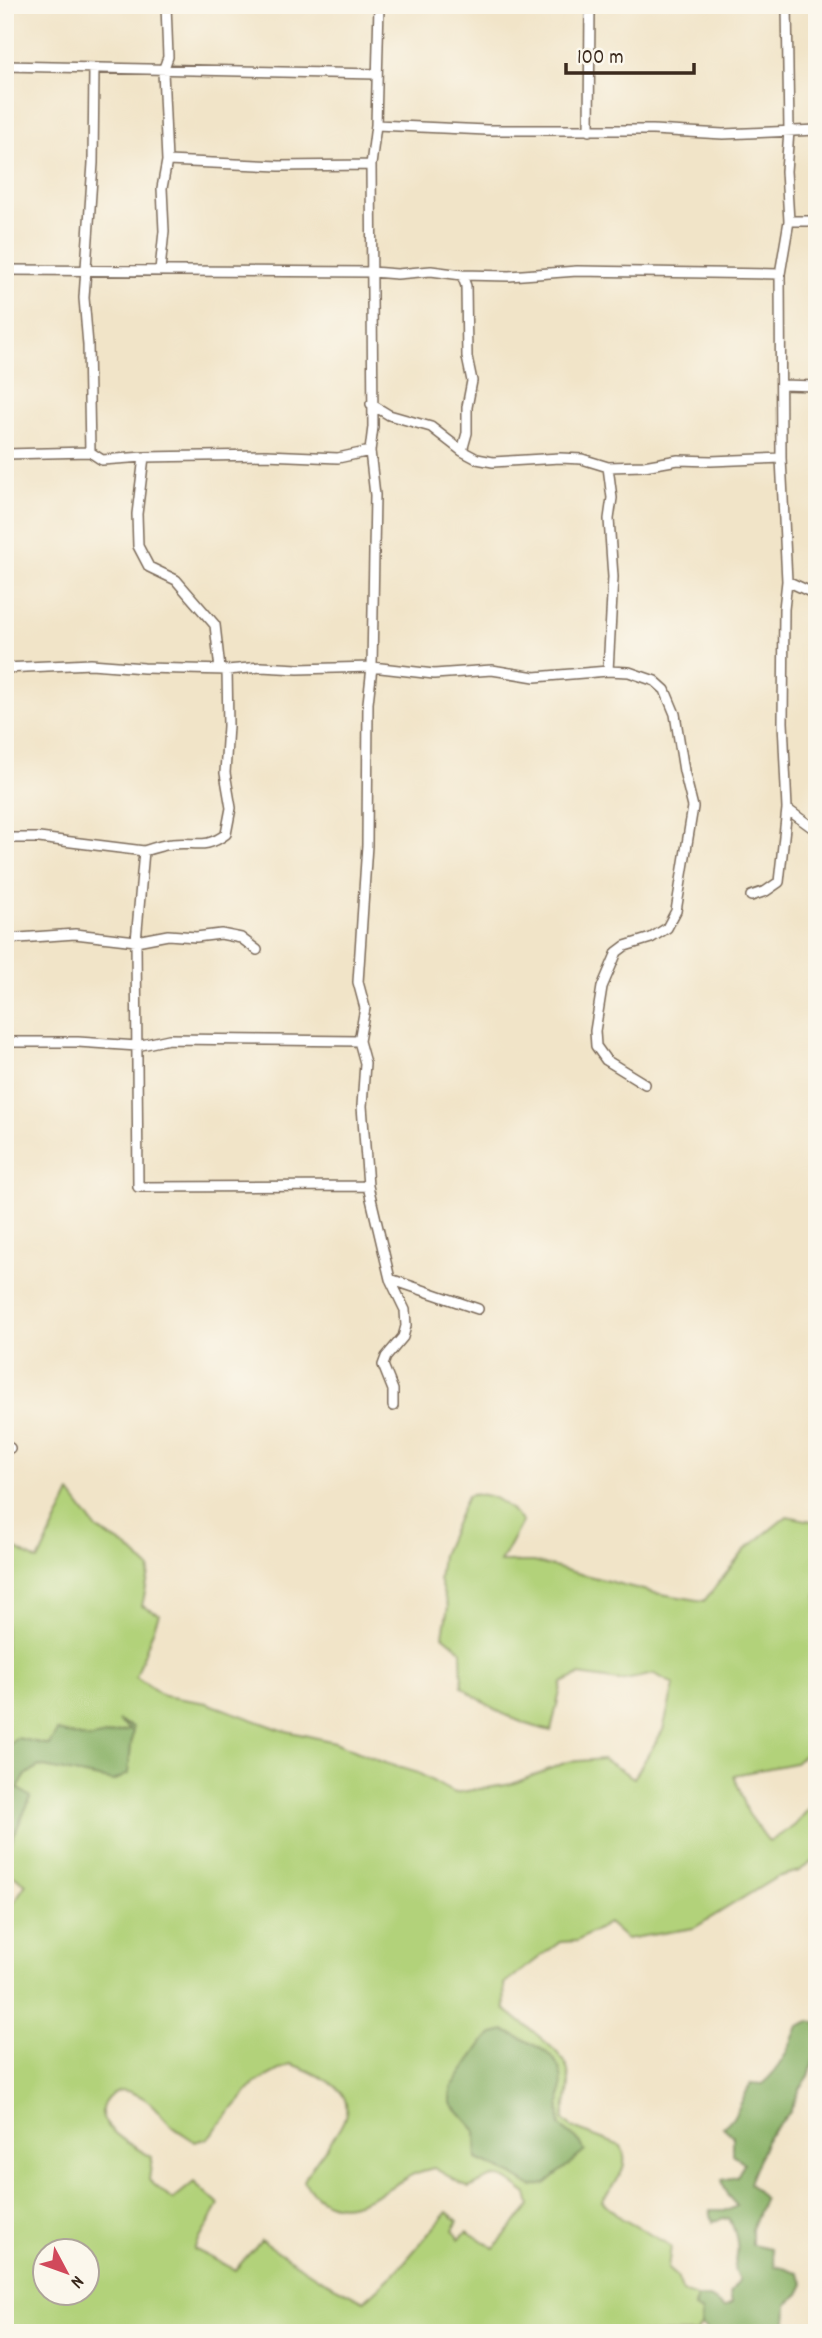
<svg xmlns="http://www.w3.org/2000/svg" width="822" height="2338" font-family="Dekko,sans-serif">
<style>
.green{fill:#b2d27a;stroke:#767e4c;stroke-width:2;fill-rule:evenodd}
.forest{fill:#8db46a;stroke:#646f44;stroke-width:2}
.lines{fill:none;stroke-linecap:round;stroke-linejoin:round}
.minor-casing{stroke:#7b6b5a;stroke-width:12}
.minor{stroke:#fff;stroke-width:9}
</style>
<rect width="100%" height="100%" fill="#fbf7ec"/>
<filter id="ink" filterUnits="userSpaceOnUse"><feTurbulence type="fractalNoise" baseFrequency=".0143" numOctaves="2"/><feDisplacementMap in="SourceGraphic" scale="14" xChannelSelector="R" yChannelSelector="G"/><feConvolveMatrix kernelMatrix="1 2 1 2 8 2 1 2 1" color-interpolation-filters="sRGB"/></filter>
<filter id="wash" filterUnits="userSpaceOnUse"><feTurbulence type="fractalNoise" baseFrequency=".00686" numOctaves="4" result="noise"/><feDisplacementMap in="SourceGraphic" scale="28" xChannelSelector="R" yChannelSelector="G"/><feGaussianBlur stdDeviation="1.57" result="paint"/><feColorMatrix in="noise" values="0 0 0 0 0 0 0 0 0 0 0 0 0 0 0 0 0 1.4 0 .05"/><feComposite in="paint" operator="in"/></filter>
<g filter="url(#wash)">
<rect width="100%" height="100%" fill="#f1e4c8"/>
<path class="green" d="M70,1493L97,1529L128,1548L150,1569L142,1606L159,1614L136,1677L164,1696L207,1703L282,1730L335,1742L382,1762L418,1773L454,1793L512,1784L567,1762L603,1759L634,1778L663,1730L674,1685L655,1674L619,1681L579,1675L562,1683L551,1731C512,1722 494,1710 462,1687L461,1650L443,1635L448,1607L439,1580L442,1555L467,1496C491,1490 507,1504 522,1522L500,1562H534L655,1593L704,1601L745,1550L787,1516L817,1522V1744L795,1763L734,1775L748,1813L769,1842L794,1826L817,1799V1858L799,1871L777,1877L694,1928L626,1939L608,1923L577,1941L560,1942L504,1984L505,2009C520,2022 559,2049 566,2065C573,2081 566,2104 563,2120L573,2128L621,2146C632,2167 614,2185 602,2201L621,2218L671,2246L668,2269L677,2277L683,2292L697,2297L694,2307L702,2312L701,2326L696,2333H5V1915L26,1884L5,1869V1856L30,1797L18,1788L26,1775L39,1766L115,1781L128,1773L133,1727L121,1723L130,1730L88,1739L57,1731L49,1745L17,1738L5,1748V1542L38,1561ZM290,2064C304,2068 316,2074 329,2082C375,2111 317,2148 304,2181C335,2229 373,2196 408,2177C416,2172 426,2170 434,2168L469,2188C500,2171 500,2174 527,2194L530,2206L494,2248L467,2231L459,2239L453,2230L458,2221L447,2212L396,2272L364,2301L320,2279L261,2240L235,2270L194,2249L219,2205L194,2182L172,2200L149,2180L152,2157C134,2147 82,2121 110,2096C116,2090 123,2089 130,2092C150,2098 155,2109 168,2122C175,2130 186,2135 195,2142L208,2138L255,2083ZM558,2114L560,2126L580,2142L532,2186L511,2174L477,2159L476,2131ZM46,2250H88V2292H46Z"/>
<path class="forest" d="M118,1721L133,1727L128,1774L114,1781L39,1766L26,1775L18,1788L31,1797L5,1855V1748L17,1738L49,1745L57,1731L88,1739L130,1730Z
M810,2021L817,2023V2050L809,2076L800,2089L790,2112L767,2138L749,2183L764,2199L752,2229V2245L771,2249L775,2266L798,2272L804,2284L799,2294L787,2304L786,2333H711L701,2326L702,2312L694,2308L697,2297L709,2298L724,2307L732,2303L730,2294L739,2280L734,2269C740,2250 738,2236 729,2218L713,2222L710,2210H729L737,2206L727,2195L722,2180L737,2177L744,2163L733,2154V2136L723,2127L734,2117L751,2083L762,2084C781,2068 789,2048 798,2026Z
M505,2031C524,2040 558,2051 561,2075C564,2092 557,2109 560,2126L580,2142L585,2151L545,2184L532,2187L511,2174L477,2159L476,2131L451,2103V2088L483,2042L493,2034Z"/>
</g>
<g filter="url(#ink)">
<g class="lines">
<defs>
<path id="minor" d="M166,5L168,57L163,71L167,161L279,166L371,165
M379,5L376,125L371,165L373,427L370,451L375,495L372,667L368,703L367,845L358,982L365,1008L359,1041L365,1063L362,1106L368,1186L390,1279L405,1310L406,1326L403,1337L386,1357L383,1365L393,1390V1406
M787,5L789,131L786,171L789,221H817
M5,66L376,74
M376,125L487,130H653L723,134L817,130
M589,131L590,5
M5,270L372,272L397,274L431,271L462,275L509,276L577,271L780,274
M160,270L164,231L162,188L167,161
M462,275L466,286L467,357L472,381L467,407V433L462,451
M781,385L817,386
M371,404L389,415L431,427L462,451L477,459L493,462L560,458L582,459L608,467L644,466L678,460L711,461L781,458
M90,452L88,345L84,298L93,163L94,68
M5,454L90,452L102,460L144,457L266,455L338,458L370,451
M144,457L137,514L138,546L149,567L176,580L215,625L220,669
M787,581L817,595
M5,668L91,664L144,668L227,670L261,667L298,669L372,667L434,674L492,670L535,677L608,671L629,672L655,681L665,690L675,714L684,771L693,807L680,887L676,911L667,928L651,938L625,946L617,952L602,987L595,1031L596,1046L606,1060L645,1084
M608,671L613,577L609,519L612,498L608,467
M787,809L817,831
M5,838H39L144,851L136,941L138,1187L368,1186
M144,851C153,848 162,845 172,844C195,841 205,850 226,834L231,808L225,773L228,726L227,670
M751,896L766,891L779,882L787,809L783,722L784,609L787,581L781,458L780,274L789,221
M5,939L75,934L136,941L168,935L196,937L221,934L241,938L257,950
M5,1042H78L137,1046L169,1039L359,1041
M390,1279L478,1309
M5,1447L10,1448"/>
</defs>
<use href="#minor" class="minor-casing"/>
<use href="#minor" class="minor"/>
</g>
</g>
<rect width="822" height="2338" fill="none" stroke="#fbf7ec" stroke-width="28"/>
<g transform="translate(66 2272) rotate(131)"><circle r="33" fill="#fbf7ec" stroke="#aea59a" stroke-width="2"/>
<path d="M0-5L12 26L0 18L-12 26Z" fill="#d1495b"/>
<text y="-10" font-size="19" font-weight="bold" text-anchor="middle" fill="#3b2a1e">N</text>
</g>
<path d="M566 63v10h128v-10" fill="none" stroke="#3b2a1e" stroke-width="3.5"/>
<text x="577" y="63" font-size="21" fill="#3b2a1e" stroke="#fbf7ec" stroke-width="5" paint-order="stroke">100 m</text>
</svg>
